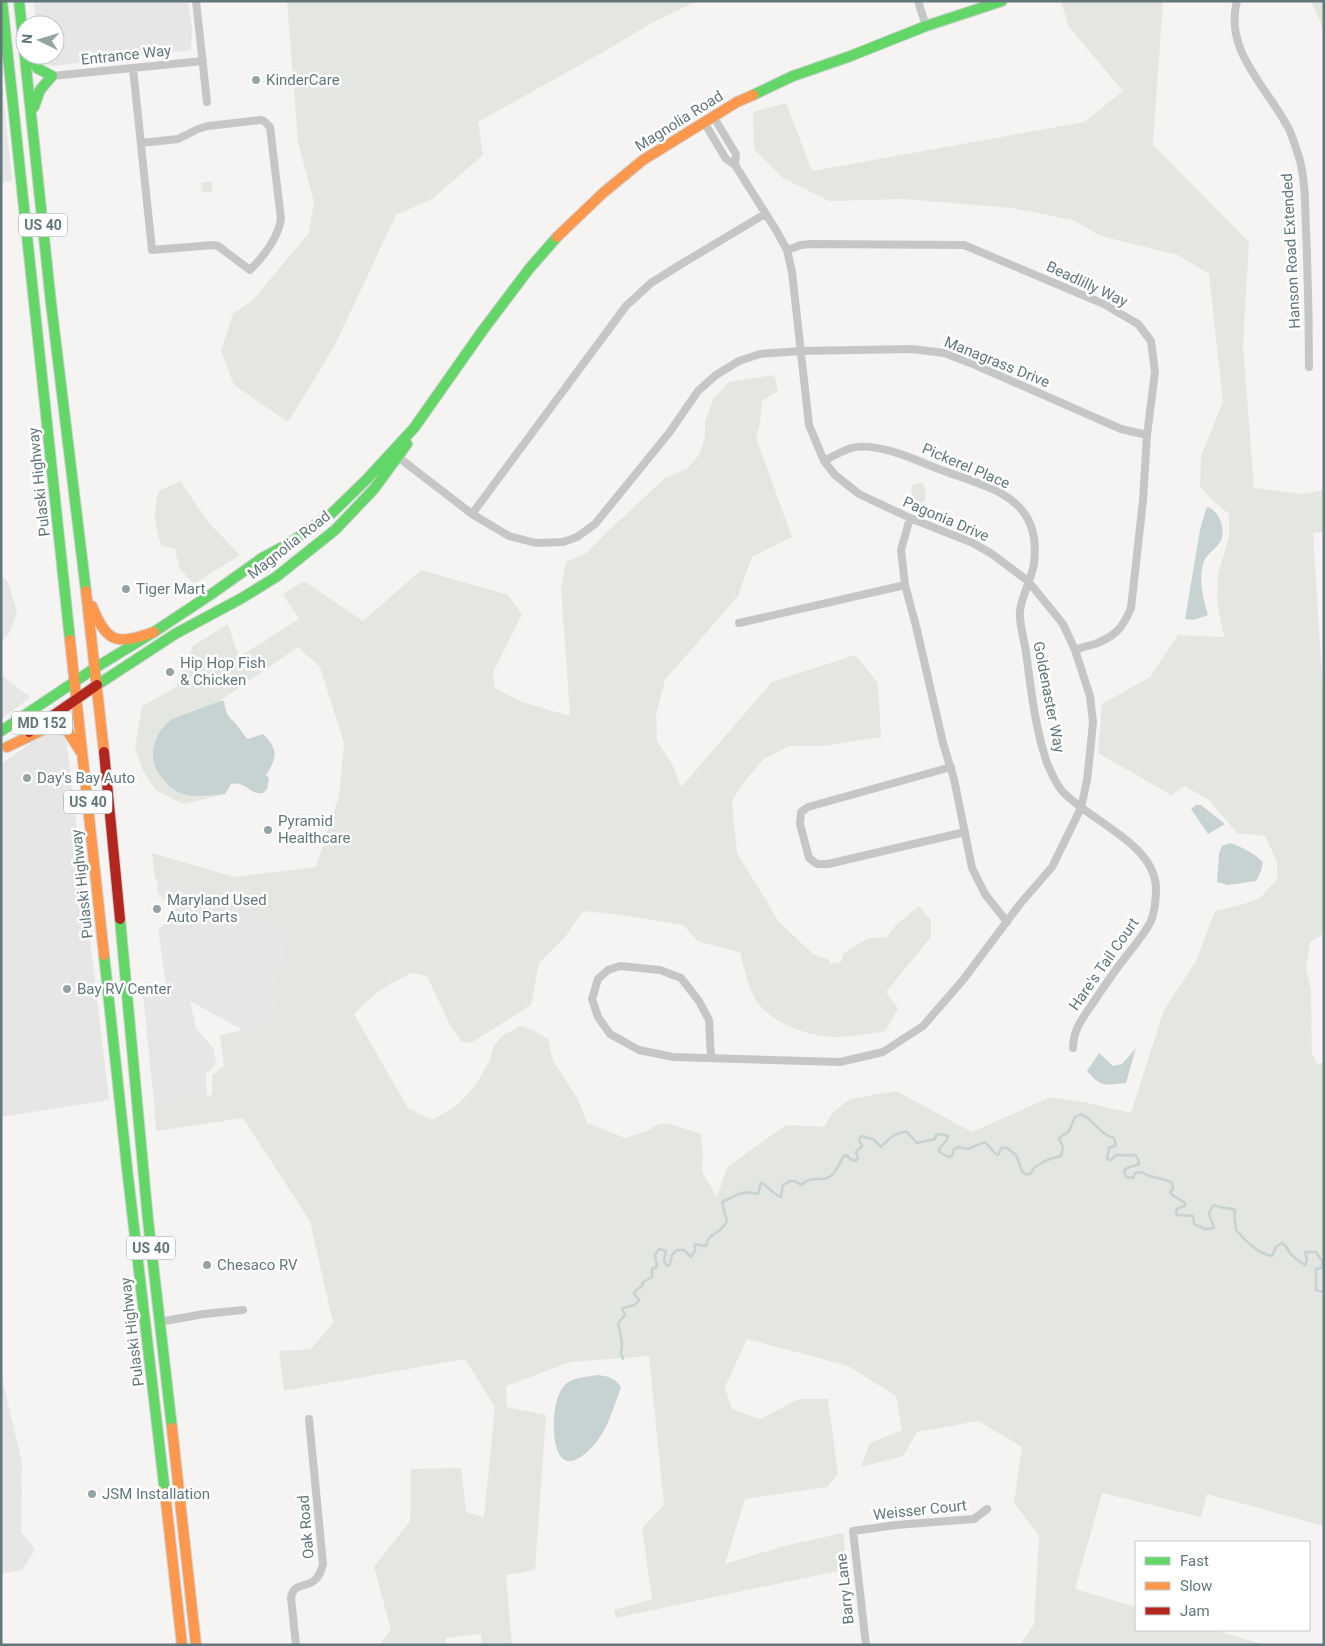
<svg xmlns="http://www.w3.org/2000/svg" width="1325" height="1646" font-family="Roboto,sans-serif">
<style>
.built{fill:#e5e6e5}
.green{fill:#e4e6e1}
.water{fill:#c7d2d2}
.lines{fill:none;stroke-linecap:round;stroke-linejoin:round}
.stream{stroke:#c7d2d2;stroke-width:2.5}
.fast-casing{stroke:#cfd0d0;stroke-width:12}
.slow-casing{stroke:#cfd0d0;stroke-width:12}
.jam-casing{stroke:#cfd0d0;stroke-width:12}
.street{stroke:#c5c7c7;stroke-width:8}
.fast{stroke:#63d668;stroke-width:10}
.slow{stroke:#ff974d;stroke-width:10}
.jam{stroke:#b3261e;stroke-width:10}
.poi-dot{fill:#96a3a5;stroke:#fff;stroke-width:2}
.labels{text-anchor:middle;stroke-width:5;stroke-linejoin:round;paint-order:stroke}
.shield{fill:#fff;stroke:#92a0a3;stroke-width:1}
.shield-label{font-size:14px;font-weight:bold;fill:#63777b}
.street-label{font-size:15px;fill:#63777b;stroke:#fff}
.poi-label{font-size:15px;fill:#63777b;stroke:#fff;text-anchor:start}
</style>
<rect width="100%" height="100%" fill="#f5f4f3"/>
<path class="built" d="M34,1H188L192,30L191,50L52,66L44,64L40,60L39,55H55V25H36Z
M1,75L12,181L1,182Z
M1,577L7,580L17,611L11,630L1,643Z
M1,675L30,697L1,720Z
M58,732L65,739L67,744L109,1100L1,1117V764L44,734Z
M157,880L178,881L216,904L262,918L284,930L270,1024L243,1030L190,1001L196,1028L214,1049L216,1064L206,1074L207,1096L154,1102L143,996L167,992L158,929L179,913L158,893Z
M1,1373L22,1463L21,1532L35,1549L22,1570L1,1574Z"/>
<path class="green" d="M287,1H697L648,25L612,47L478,122L483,155L432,199L396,215L335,345L288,422L234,385L221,351L233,314L253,300L309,233L314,202L298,142Z
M1061,1H1163L1153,145L1249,242L1243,345L1254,488L1302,494L1324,490V532L1313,533L1324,711V934L1310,942L1306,968L1311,990L1312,1053L1317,1064L1324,1063V1526L1207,1494L1201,1517L1102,1493L1075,1589L1136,1607V1630H1214L1265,1645H1020L1034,1624L1039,1535L1014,1503L1022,1447L978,1421L917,1432L903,1456L861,1467L870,1443L902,1430L896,1396L848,1366L747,1339L725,1387L732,1409L760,1419L799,1399H828L838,1474L827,1487L745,1499L725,1564L784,1546L843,1533L847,1569L615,1618L614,1610L652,1599L642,1528L664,1505L649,1356L570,1362L506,1386L507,1407L546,1415L535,1570L506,1575L512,1645H482L481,1634L446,1638V1645H379L391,1630L374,1567L410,1521L411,1469L461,1468L466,1512L484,1517L495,1407L465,1359L284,1391L279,1351L311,1349L333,1323L310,1221L243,1118L156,1131L154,1102L212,1095V1075L224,1066L220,1035L270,1024L284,930L262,918L216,904L178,881L157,880L155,878L152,853L234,877L316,867L339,796L344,743L320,667L298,647L220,701L168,722L152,756L155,765L163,779L187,795H222L183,804L156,790L143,771L135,749L142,706L175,688L193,646L228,624L239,657L299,619L283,594L304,581L363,621L421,570L508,595L522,614L493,672L495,688L522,702L570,716L561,588L566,562L588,552L606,533L665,478L687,469L699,455L705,437V422L713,399L729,382L774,375L778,391L762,401L760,424L756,437L792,537L752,557L738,596L665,680L656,714L657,741L673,766L681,787L772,682L855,655L878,683L881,737L824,746H789L764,759L743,783L732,801L737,853L779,922L813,954L829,960L831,964L841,962L844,953L868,938L887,937L896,925L919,906L931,920V937L886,992L898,1009L885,1031C845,1038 822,1042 784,1024C771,1017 758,1007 752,993C746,980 744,966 740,952L699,942L683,925L621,915L583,911L566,936L539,963L531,1005L471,1043L462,1042L450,1025L427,976L411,973L390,984L374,995L354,1014L408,1108L432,1120L456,1106L475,1086L490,1060L493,1047L502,1036L520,1026L533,1030L548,1039L553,1061L578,1099L587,1123L625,1138L647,1131L657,1125L667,1123L701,1134L703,1156L702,1172L717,1197L727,1167L786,1125L824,1127L833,1112L850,1099L896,1091L972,1132L1051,1097L1093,1104L1131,1113L1164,1010L1196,961L1215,911L1241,905L1260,898L1277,879V862L1265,836L1237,833L1208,799L1184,786L1171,795L1098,753L1102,704L1150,677L1178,635L1224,637L1217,601L1218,574L1229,536V514L1211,499L1200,486L1201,456L1223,402L1209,274L1178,255L1101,236L1073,220L1012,208L903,199L829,201L783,178L754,149L753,112L786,103L812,171L1084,122L1123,91L1069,27Z
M1311,1H1324V31Z
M211,181L213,191L203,193L201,183Z
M180,481L208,522L240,555L194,584L179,568L175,548L162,546C154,529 153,507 159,491Z
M922,483L924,484C927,496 927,503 915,508L912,503L911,487L914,484Z"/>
<path class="water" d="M1208,507C1219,511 1226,529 1221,540C1218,548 1207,553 1204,561C1198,579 1203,598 1208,615L1194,620L1185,619L1200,530L1206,509Z
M220,701H224C227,719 230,716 240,729C243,733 244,736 248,739L263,734C279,749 277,758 266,775L269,778L267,789L263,793C252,795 249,786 239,784C237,783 234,784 231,784L225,794C219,795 194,797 187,795C171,792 155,774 153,758C151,747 159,730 167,723C171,718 211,705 220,701Z
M1196,805H1201L1225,824L1208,834L1191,809Z
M1230,843C1243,847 1253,853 1263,862L1261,871L1256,881L1228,885L1217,882L1219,853L1222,846Z
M1136,1048L1126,1083C1106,1085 1101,1088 1087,1071L1099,1053L1113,1066L1122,1064Z
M597,1375C608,1376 615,1378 621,1387L619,1393C614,1406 610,1420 603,1432C597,1444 569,1477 558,1452C551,1436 552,1394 567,1383C575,1377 588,1377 597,1375Z"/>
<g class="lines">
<path class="stream" d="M623,1359L621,1353L622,1343L618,1323L625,1315L622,1309C628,1305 635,1308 639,1300L634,1294L636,1290L642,1286L643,1282L652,1277V1269L657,1267L655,1255L659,1249L666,1251L664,1261L667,1266L670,1264L672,1255L677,1250H684L691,1257L695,1251V1244L706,1246C709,1236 710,1237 717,1232C721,1230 724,1225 727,1222L722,1202C738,1195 740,1190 758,1194L761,1183C769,1186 770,1193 781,1197L783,1185L787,1183L789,1181H795L801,1185C813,1173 822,1184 832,1175C837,1170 840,1162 844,1156L847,1155L850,1159L856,1161L858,1158L856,1152L862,1146L859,1140L861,1136L873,1139L881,1147C887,1140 897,1131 907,1132L917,1143L935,1139L936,1135L942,1134L948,1136L947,1140L939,1149V1152L949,1157L952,1156L954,1149L958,1147L968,1149L985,1142L997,1155L999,1154L1001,1148H1007L1016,1155L1022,1171L1025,1174H1030L1035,1167L1047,1160L1061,1156L1063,1147L1059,1138L1069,1131L1075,1117L1081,1114C1094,1119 1100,1135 1114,1138L1116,1145L1109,1148L1107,1159L1111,1160L1116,1155C1123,1155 1128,1156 1135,1155L1138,1159L1139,1164L1127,1168L1124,1171L1126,1177L1133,1178L1135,1173L1142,1172C1151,1179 1163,1177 1172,1183L1173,1189L1170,1192L1171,1194L1185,1203V1206L1178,1208L1176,1211L1177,1215L1193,1216L1194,1224L1205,1229L1214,1228C1211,1216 1205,1216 1214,1205C1221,1209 1228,1207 1235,1210C1233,1218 1236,1223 1236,1230C1246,1241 1256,1253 1272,1256L1276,1247L1282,1243C1287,1246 1287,1249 1290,1253C1294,1258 1300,1262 1305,1265L1307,1260L1305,1252H1316L1322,1261V1268L1316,1269V1290L1324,1292"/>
<defs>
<path id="fast" d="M2,1L70,640
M19,1L51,303L86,591
M29,55L37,68L52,76L40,90L34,107
M753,95L793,76L848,57L926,26L1002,1
M95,668L154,632L213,593L262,558L290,543L331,514L367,479L414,428L483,330L529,269L557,237
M97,685L175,634L242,598L276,577L335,530L374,489L407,444
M1,731L95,668
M120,919L148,1220L172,1428
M104,955L127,1168L165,1493"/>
<path id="slow" d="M557,237L603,193L643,160L737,102L753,95
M86,591L104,752
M92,606C107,644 117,645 154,632
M70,640L104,955
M7,747L49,727L58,726L68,732L81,752
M172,1428L196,1645
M165,1493L182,1645"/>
<path id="jam" d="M29,732L97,685
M104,752L120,919"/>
</defs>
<use href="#fast" class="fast-casing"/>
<use href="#slow" class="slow-casing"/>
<use href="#jam" class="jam-casing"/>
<path class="street" d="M196,1L207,102
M918,1L926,26
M1237,1C1224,50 1265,85 1286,124C1291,131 1293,140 1296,148C1306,174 1305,204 1306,231C1308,276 1309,322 1309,367
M133,68L152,250L213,245L218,246L250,270C264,256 278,239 281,219L270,127L264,121L261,120L208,126L198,129L178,139L141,143
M52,76L203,61
M713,116L736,154L735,165
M704,122L726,159L735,165L776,230L787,250L792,272L809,425L824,461L835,475L859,494L910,518L973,543L992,554L1028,581L1063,624L1075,650L1090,696L1093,722L1090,753L1087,780L1081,808L1052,867L1020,904L963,980L923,1026L883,1052L840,1062L673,1057L639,1050L610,1034L598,1017L592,999L598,979L608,970L620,966L660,970L681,978L699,1001L709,1020L711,1058
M787,250L801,245L810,244L964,245L1104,304L1138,324L1151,341L1155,372L1147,435L1143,501L1131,608C1123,627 1116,636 1095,644C1088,646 1082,647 1075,650
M398,457L472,514L509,536L536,543L563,542L577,537L595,524L669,433L698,391L716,375L739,361L760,354L800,351L912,349L944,353L973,364L1121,429L1147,435
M824,461C833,456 842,451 851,448C874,442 910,457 931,466C982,487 1043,492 1034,563C1032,579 1022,594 1020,611C1019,624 1024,639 1026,652C1031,689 1035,728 1047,763C1051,772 1056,785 1063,792C1090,821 1155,844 1156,888C1156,899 1155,911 1151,921C1144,935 1133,947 1124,959C1113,973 1103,988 1093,1003C1083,1018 1073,1029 1073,1048
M472,514L626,306L651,283L683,263L765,214
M910,518L901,550L905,585L916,626L943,743L954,779L972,868L985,894L1007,922
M739,623L905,585
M951,767L808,807L801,812L800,824L809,858L817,864H828L965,832
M159,1322L204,1314L243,1310
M296,1645L291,1598C294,1577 316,1595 323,1564L309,1419
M866,1645L853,1531L896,1525L974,1519L987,1509"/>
<use href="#fast" class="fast"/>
<use href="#slow" class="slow"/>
<use href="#jam" class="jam"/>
</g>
<g class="poi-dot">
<circle cx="256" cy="80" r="5"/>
<circle cx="126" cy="589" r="5"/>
<circle cx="170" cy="672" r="5"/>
<circle cx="27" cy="778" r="5"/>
<circle cx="268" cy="830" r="5"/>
<circle cx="157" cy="909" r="5"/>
<circle cx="67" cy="989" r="5"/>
<circle cx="207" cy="1265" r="5"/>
<circle cx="92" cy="1494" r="5"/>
</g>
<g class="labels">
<g class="shield">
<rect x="19" y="213.5" width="48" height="23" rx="4"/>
<rect x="12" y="711.5" width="60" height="23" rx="4"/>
<rect x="64" y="790.5" width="48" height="23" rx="4"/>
<rect x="127" y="1236.5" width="48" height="23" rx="4"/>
</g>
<g class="shield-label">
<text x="43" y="230">US 40</text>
<text x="42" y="728">MD 152</text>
<text x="88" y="807">US 40</text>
<text x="151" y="1253">US 40</text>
</g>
<g class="street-label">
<text transform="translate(126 55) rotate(-6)" y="5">Entrance Way</text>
<text transform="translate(679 121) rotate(-32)" y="5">Magnolia Road</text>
<text transform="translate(1291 251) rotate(-93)" y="5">Hanson Road Extended</text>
<text transform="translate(1087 284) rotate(25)" y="5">Beadlilly Way</text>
<text transform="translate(997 362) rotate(22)" y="5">Managrass Drive</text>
<text transform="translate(966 466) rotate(23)" y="5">Pickerel Place</text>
<text transform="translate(39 482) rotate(-96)" y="5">Pulaski Highway</text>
<text transform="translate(946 519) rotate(23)" y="5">Pagonia Drive</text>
<text transform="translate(289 545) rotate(-38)" y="5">Magnolia Road</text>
<text transform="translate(1049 697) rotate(79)" y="5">Goldenaster Way</text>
<text transform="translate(82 884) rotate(-96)" y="5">Pulaski Highway</text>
<text transform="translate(1104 964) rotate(-55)" y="5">Hare's Tail Court</text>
<text transform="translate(132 1332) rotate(-97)" y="5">Pulaski Highway</text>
<text transform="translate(920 1510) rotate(-6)" y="5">Weisser Court</text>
<text transform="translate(306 1527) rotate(-95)" y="5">Oak Road</text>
<text transform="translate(845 1589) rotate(-96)" y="5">Barry Lane</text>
</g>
<g class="poi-label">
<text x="266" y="85">KinderCare</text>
<text x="136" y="594">Tiger Mart</text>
<text x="180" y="668">Hip Hop Fish<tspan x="180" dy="17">&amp; Chicken</tspan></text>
<text x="37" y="783">Day's Bay Auto</text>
<text x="278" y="826">Pyramid<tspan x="278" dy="17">Healthcare</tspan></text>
<text x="167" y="905">Maryland Used<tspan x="167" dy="17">Auto Parts</tspan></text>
<text x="77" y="994">Bay RV Center</text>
<text x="217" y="1270">Chesaco RV</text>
<text x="102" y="1499">JSM Installation</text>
</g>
</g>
<rect width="1325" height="1646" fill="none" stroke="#63777b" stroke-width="5"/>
<rect x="1135" y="1541" width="175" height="90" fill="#ffffff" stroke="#c1c9ca"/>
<rect x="1145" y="1557" width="25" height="8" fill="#63d668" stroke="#c1c9ca"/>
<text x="1180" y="1566" font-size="15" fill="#63777b">Fast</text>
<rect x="1145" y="1582" width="25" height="8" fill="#ff974d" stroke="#c1c9ca"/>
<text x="1180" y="1591" font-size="15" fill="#63777b">Slow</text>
<rect x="1145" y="1607" width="25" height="8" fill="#b3261e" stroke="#c1c9ca"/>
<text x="1180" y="1616" font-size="15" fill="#63777b">Jam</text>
<g transform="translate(40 40) rotate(275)"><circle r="24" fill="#ffffff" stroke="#c1c9ca"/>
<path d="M0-4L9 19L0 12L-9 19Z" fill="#96a3a5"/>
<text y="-8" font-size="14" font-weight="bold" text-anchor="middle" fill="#63777b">N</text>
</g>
</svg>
